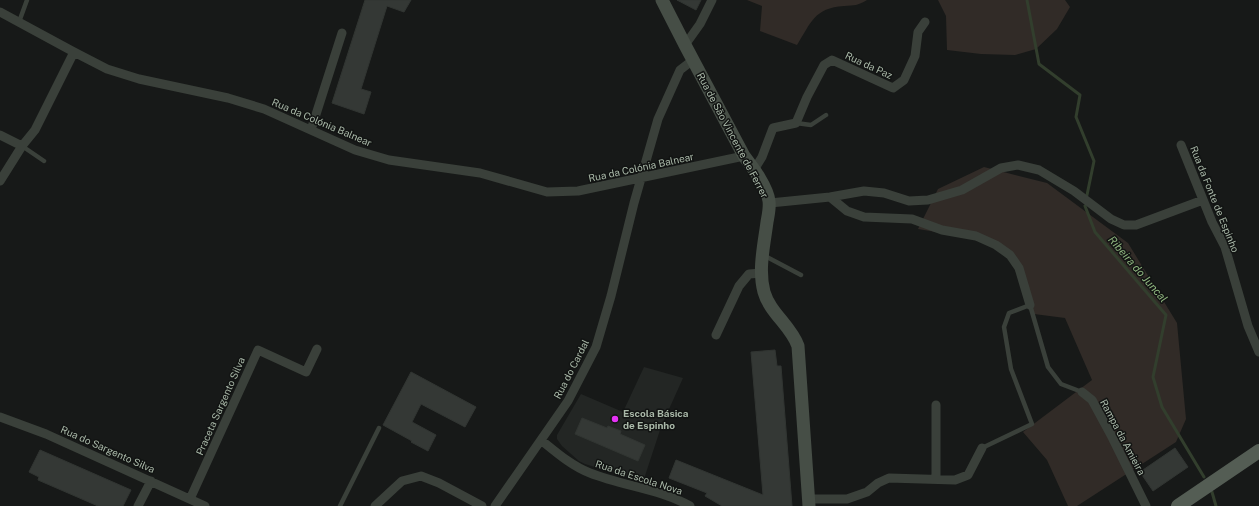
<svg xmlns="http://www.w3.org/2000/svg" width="1259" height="506" font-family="'Public Sans',sans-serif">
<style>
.built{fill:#232624}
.green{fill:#312b27}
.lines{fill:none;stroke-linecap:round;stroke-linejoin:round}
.stream{stroke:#323e2d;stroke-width:3}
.building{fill:#343835;stroke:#313532}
.lane{stroke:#3a403a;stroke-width:4.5}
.street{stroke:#3a403a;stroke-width:9}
.secondary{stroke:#464e46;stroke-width:13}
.primary{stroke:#545d54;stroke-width:14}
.poi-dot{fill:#e532f6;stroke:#121413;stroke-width:1.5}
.labels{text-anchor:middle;stroke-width:3;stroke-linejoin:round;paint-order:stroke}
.street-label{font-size:10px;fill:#aab9a9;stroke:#121413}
.poi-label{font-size:10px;font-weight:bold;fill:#aab9a9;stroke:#121413;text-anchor:start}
.water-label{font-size:11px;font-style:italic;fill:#8fb57f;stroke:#121413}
</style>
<rect width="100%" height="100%" fill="#171918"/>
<path class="built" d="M644,367L683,378L661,427L643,482L585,464L579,461L562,446L557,439V435L581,394L623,412Z"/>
<path class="green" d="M747,0H867C857,6 855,5 844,6C814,8 811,23 797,45L760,31L762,6Z
M938,0H1065L1070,7L1057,29L1036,49L1015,55L981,54L947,50L946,16Z
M984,167L1047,183L1128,243L1177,323L1186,419L1176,442L1077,506H1068L1047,460L1023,432L1092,380L1065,318L1034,314L1007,251L966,237L918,229L938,189Z"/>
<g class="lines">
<path class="stream" d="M1027,0L1039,64L1080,95L1076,117L1094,161L1087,195
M1085,206L1095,232L1166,315L1153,377L1162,407L1204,477
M1212,492L1216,506"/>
</g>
<path class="building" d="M365,0H411L404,12L387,6L361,89L371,92L364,114L332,103Z
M677,0H701L696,10Z
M775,350L777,366H781L792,506H722L705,496L707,493L669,478L676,460L763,495L751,352Z
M411,372L476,407L465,427L421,404L412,422L436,435L428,451L411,442L412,441L383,425Z
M582,418L607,428L608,426L621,431L620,434L645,445L638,461L575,434Z
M1175,448L1188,467L1153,491L1140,472Z
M40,450L131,490L123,506H98L38,480L39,477L29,472Z"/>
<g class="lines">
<path class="lane" d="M19,22L27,0
M796,123L811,125L826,115
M22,146L44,161
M765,256L801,275
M982,448L1032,424L1011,369L1004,327L1009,313L1030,305L1048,367L1061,384L1082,392
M340,506L379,428"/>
<path class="street" d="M0,12L74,52L107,69L139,79L228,98L264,109L355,150L389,160L480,173L547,192L578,191L744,156
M685,45L700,24L712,0
M311,130L342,33
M0,135L22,146
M1181,145L1212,222L1225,247L1248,326L1259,352
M754,170L762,157L773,128L796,123L807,97L824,65L832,60L893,88L904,80L915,56L918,32L925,22
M0,181L22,146L35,130L74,52
M830,197L847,211L864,217L912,219L942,230L976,236L996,245L1010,255L1019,268L1030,305
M770,203L830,197L864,191L884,193L909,201L928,200L962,190L1001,168L1018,165L1039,170L1074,191L1111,219L1124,225H1136L1203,200
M716,335L739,286L749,274L762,273
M1082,392L1092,400L1111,435L1146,506
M936,405V479
M0,417L46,434L205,506
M541,440C557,453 572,466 590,473C623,486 660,489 690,506
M190,499L258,350L306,372L317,349
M809,499H847L867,492L878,483L889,478L955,480L968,475L982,448
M138,506L151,481
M375,506L402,481L421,476L439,483L482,506
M495,506L568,401L596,347L611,296L634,203L658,119L680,70L693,60"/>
<path class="secondary" d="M662,0L685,45L744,156C753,168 767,186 769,201C770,208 768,216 767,222C764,245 758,270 764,292C770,313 791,326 798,346L809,506"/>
<path class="primary" d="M1178,506L1259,451"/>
</g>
<circle class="poi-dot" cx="615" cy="419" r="4"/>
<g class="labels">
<g class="street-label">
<text transform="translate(869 65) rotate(25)" y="4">Rua da Paz</text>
<text transform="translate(322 122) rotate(23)" y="4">Rua da Colónia Balnear</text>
<text transform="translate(733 135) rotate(62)" y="4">Rua de São Vincente de Ferrer</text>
<text transform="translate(641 167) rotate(-12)" y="4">Rua da Colónia Balnear</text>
<text transform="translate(1215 199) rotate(68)" y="4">Rua da Fonte de Espinho</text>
<text transform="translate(571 369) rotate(-63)" y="4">Rua do Cardal</text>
<text transform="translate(220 406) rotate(-66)" y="4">Praceta Sargento Silva</text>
<text transform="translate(1123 437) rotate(62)" y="4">Rampa da Amieira</text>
<text transform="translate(108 449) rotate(24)" y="4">Rua do Sargento Silva</text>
<text transform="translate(639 477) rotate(18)" y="4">Rua da Escola Nova</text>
</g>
<g class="poi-label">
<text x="623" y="417">Escola Básica<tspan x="623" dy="12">de Espinho</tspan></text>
</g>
<g class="water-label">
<text transform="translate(1138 269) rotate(49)" y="4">Ribeira do Juncal</text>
</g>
</g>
</svg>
